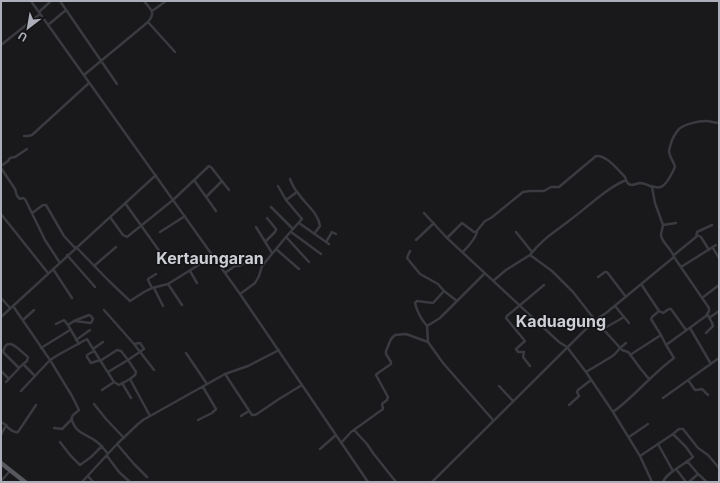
<svg xmlns="http://www.w3.org/2000/svg" width="720" height="483" font-family="Inter,sans-serif">
<style>
.lines{fill:none;stroke-linecap:round;stroke-linejoin:round}
.minor{stroke:#3a3b40;stroke-width:2.5}
.primary{stroke:#56585e;stroke-width:4.5}
.labels{text-anchor:middle;stroke-width:3;stroke-linejoin:round;paint-order:stroke}
.quarter-label{font-size:16px;font-weight:bold;fill:#cdcfd6;stroke:#141416}
</style>
<rect width="100%" height="100%" fill="#19191b"/>
<g class="lines">
<path class="minor" d="M31,1L240,294L368,482
M60,1L117,84
M152,11L166,1
M39,12L51,1
M148,22L175,52
M48,25L66,10
M1,45L40,14
M84,75L148,22C156,12 151,10 144,1
M24,136H28L32,135L89,83
M1,166L8,161L10,158L15,157L27,149
M1,168L15,189L17,196L20,199L23,198L25,199L45,240L60,263
M290,179C292,184 294,189 298,193C305,204 318,212 320,226L314,234
M194,180L216,211
M626,180C629,188 634,184 640,183C644,183 648,185 652,187L655,203L663,225C663,228 661,231 661,235C661,242 672,249 674,257
M278,186L286,200
M651,186C654,187 658,188 661,187C668,184 672,173 675,167C674,162 670,158 669,152C669,148 671,144 672,140C674,136 676,132 679,129C685,124 698,121 706,121C710,121 715,123 719,123
M206,197L222,181
M125,203L165,259
M271,207L293,229
M32,213L43,205H46L64,236L75,248
M424,213L447,238L559,342L567,347L586,372L613,412L640,456L652,482
M1,214L48,273
M110,217L123,235L127,237L173,200L209,166L211,167L229,190
M299,223L329,244
M663,225L676,223
M256,227L272,253
M160,232L185,216
M291,232L321,254
M516,232L532,252
M697,235L701,237L709,250
M286,237L309,262
M447,238L462,223L474,232H476L485,221L491,218L523,192L530,191H544L551,187H559L596,156C607,155 618,170 625,177L626,180C605,189 588,207 570,220C555,232 542,239 530,255
M416,240L434,223
M265,242L275,232L276,229L267,218
M326,242L332,232L336,234
M76,247L109,281L130,301L144,292L152,288L168,284L213,256
M713,248L719,258
M276,249L299,269
M410,251L407,258L420,274L438,284L444,291
M463,252C468,246 475,240 477,232
M67,255L95,287
M674,255L696,237L697,232L712,225
M94,266L116,247
M681,267L716,245
M53,269L72,298
M190,271L197,283
M225,273L235,266H239L243,264
M598,277L605,272H607L626,297
M493,281L506,270L530,255L552,271L573,292L595,320L622,350L628,352L629,353L640,368L649,379
M168,284L182,305
M641,284L659,311L663,313L669,309H671L686,330
M152,288L148,280V279L156,274
M154,288L163,306
M240,294L255,283L259,276L262,266L286,237L301,220L302,219L286,200L297,192
M1,298L10,308
M702,298L719,285
M13,306L50,360L72,396L79,410C77,412 73,414 72,417C71,419 72,421 73,423C78,435 88,434 97,442C101,445 105,450 108,454
M615,306L629,323
M104,310L134,344L140,343L144,349L128,360L136,372L135,375L130,379L150,416
M659,311L652,317L651,319L661,335L666,345
M89,315L91,316L93,319L91,323L74,321Z
M1,317L156,175
M709,318L719,311
M23,320L34,310
M74,321L68,325L79,344
M56,324L64,320L68,325
M427,326C421,319 417,312 415,303L417,301L433,303L444,291L457,301
M690,328L711,364
M603,329L624,317
M706,333L713,326L712,323L708,315
M76,340L90,330
M428,342L427,326L440,318L485,273
M134,344L154,370
M41,348L70,330
M93,349L103,342
M94,351L87,355V357L91,363L100,360
M186,353L207,384
M630,355L661,335
M100,361L117,350L121,351L128,360L108,372
M530,366L523,357L524,352H518L516,349L525,341L506,318L507,316L544,285
M19,368L3,352C7,334 20,351 28,357L27,361L23,364
M1,371L9,379
M586,372L611,357L615,354L620,348L626,343
M225,374L252,415H254L257,414L279,399L302,385
M688,380L695,390H697L702,389L708,395
M6,382L23,364L35,376
M122,383L131,398
M499,386L513,401
M102,390L114,382
M21,391L50,360L58,355L87,339L93,349L114,382L119,385L130,379
M663,398L719,358
M94,404L106,419L124,438
M569,405L579,396L577,392L578,390L591,380
M241,416L249,411
M198,420L212,413L216,409L203,387
M1,422L6,425
M54,428L62,429L72,419
M354,430L367,444L373,453L396,482
M673,434L679,429H683L698,448L708,455L719,468
M1,435L6,425C8,429 15,433 18,432L36,405
M629,437L648,424
M60,442L70,455L80,465L91,457L102,446
M341,443L351,432L383,409V408L382,404L387,400L388,397L376,375L378,373L391,364V362L386,354V351L391,339L395,335L406,334L428,342L443,363L493,420
M117,444L134,464L147,477
M658,444L673,471
M320,449L336,435
M107,456L119,472L130,482
M640,456L673,434L686,447L693,457C684,465 667,472 663,482
M687,461L698,474L707,482
M676,469L686,482
M88,476L93,482
M1,481L10,471
M82,482L117,444L138,424L143,420L225,374L248,366L279,350
M432,482L595,320L606,313L674,257L709,308V311L706,316L666,345L674,358C652,374 635,396 613,412
M689,482L698,474"/>
<path class="primary" d="M1,463L25,482"/>
</g>
<g class="labels">
<g class="quarter-label">
<text x="210" y="264">Kertaungaran</text>
<text x="561" y="327">Kaduagung</text>
</g>
</g>
<rect width="720" height="483" fill="none" stroke="#acafba" stroke-width="4"/>
<g transform="translate(28 28) rotate(211)" stroke="#141416" stroke-width="3" paint-order="stroke">
<path d="M0-3L7 15L0 10L-7 15Z" fill="#acafba"/>
<text y="-6" font-size="11" font-weight="bold" text-anchor="middle" fill="#acafba">U</text>
</g>
</svg>
